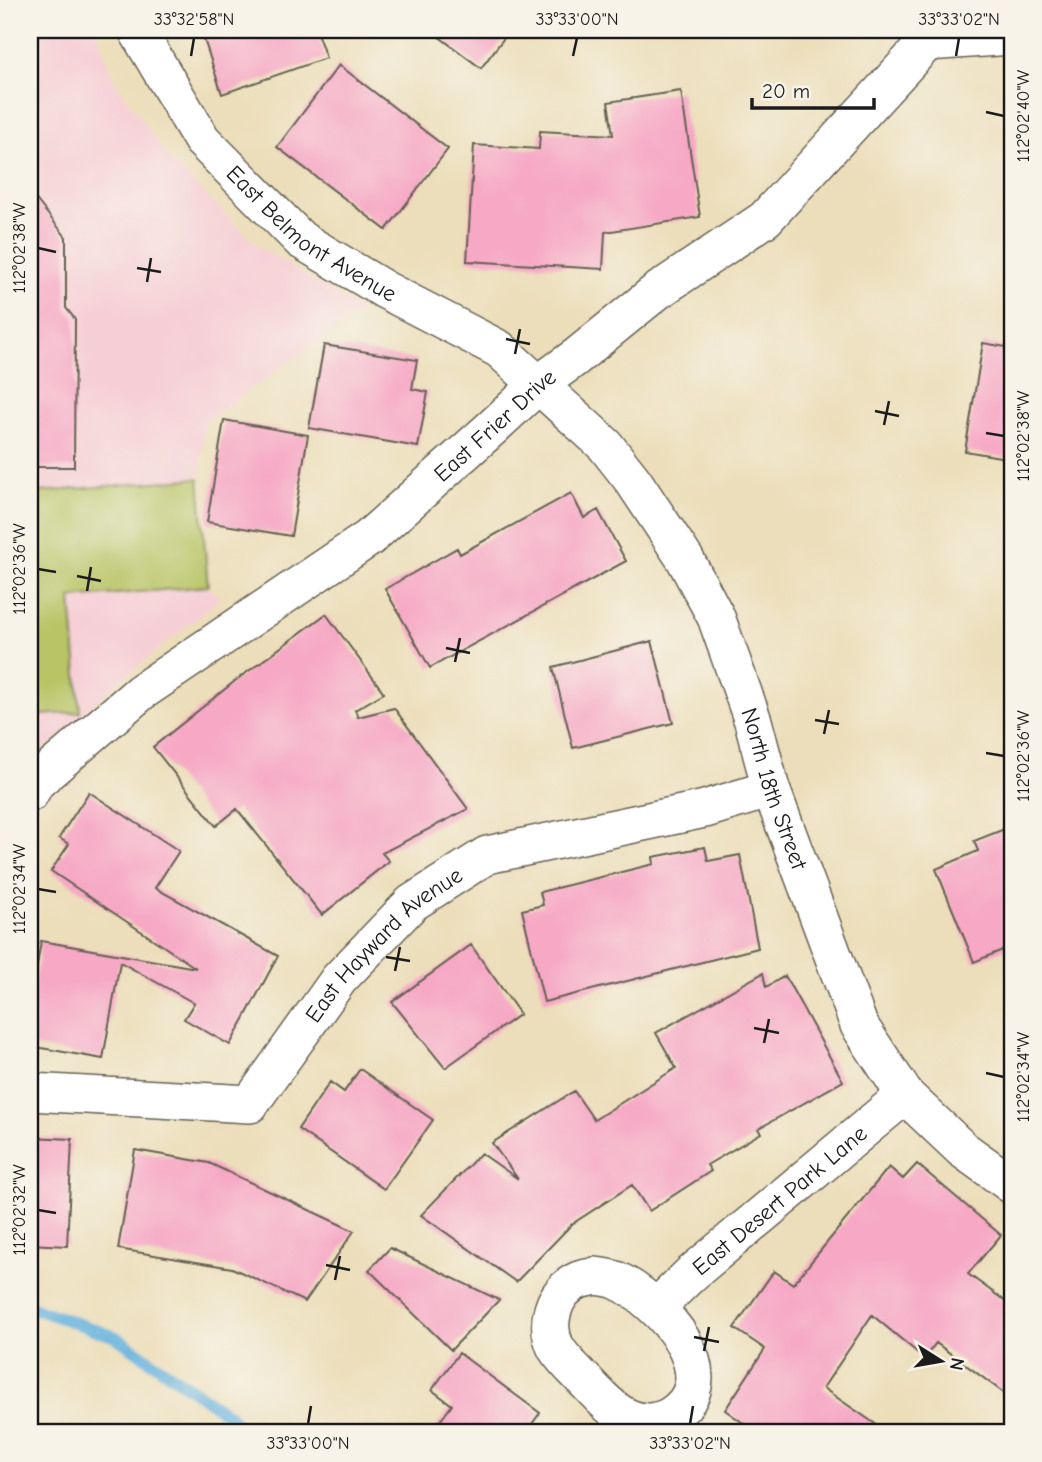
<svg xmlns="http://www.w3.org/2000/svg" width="1042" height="1462" font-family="'Comic Neue',sans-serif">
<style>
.built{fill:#f6cfd6}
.green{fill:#b8c466;stroke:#6a7041;stroke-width:2}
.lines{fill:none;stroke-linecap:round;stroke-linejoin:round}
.stream{stroke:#64b1dd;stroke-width:12}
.building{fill:#f6a8c5}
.minor-casing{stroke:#656053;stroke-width:40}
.minor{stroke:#fff;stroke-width:37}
.ticks{fill:none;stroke:#1c1c1c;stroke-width:2.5}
.labels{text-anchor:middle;stroke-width:7;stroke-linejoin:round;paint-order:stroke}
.street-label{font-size:23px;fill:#1c1c1c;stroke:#f7f3e8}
.neatline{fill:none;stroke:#1c1c1c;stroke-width:2.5}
.ticks-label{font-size:18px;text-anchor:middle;fill:#1c1c1c}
</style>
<rect width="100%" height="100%" fill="#f7f3e8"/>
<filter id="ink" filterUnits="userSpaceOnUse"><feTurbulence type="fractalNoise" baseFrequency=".0143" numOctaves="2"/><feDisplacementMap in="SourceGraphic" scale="14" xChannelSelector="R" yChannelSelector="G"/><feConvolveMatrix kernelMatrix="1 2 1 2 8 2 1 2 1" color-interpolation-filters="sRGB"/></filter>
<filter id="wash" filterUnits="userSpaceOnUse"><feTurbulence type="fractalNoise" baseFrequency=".00686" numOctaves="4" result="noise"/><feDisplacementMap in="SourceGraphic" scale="28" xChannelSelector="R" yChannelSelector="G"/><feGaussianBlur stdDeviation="1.57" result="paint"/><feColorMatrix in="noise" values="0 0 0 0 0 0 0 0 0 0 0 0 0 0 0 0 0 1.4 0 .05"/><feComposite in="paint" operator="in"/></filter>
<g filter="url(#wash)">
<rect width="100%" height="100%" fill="#ecdeba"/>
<path class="built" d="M30,30H96L113,78L170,160L259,247L361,310L205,422L199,478L208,586L220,599L116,684L30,763Z"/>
<path class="green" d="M199,478L208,586L71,598L80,712L30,716V493Z"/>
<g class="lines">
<path class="stream" d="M30,1307L116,1337L229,1415L244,1432"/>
</g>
<g id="blocks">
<path class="building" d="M201,30H316L326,58L222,94Z
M430,30H510L481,68Z
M339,65L448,149L386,230L277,147Z
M681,91L700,217L605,232L603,269L467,261L474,145L539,149L540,131L613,135L608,102Z
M30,192L66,237V308L75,319L74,467H30Z
M983,343L1012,348V459L965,451Z
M324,345L417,360L412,389L428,392L418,447L309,428Z
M224,420L308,435L291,536L207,522Z
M571,493L584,518L598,510L626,561L430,668L385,589L457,548L460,554Z
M326,614L384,693L355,710L358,717L394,708L468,809L382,853L389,861L322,915L237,809L216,826L153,747L235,681Z
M652,641L673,723L573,748L553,667Z
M89,792L179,851L155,888L278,956L230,1045L184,1019L194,1003L120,962L103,1059L30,1046V1009L41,941L196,968L51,871L69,844L59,838Z
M1012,826V946L974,962L936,869L978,851L974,841Z
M705,847L708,861L740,855L758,948L544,1002L522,910L543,905L540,892L654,864L653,857Z
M471,945L520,1014L445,1068L392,1002Z
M763,973L766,987L785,976L843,1081L758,1129L761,1133L707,1165L711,1171L649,1211L632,1185L572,1224L516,1282L421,1215L481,1153L518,1179L492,1143L574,1091L594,1120L676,1068L656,1033Z
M360,1069L433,1120L384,1189L298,1129L330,1082L344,1092Z
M30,1137L72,1139L67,1246L30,1244Z
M135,1150L209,1163L354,1231L305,1302L232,1268L118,1249Z
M917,1164L1001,1235L968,1274L1012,1306V1399L936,1343L924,1358L872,1315L823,1388L887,1432H756L725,1410L765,1349L734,1328L774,1271L793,1284L889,1167L903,1179Z
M390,1248L499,1300L451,1350L369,1270Z
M459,1353L540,1413L526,1432H432L452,1405L432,1390Z"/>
</g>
</g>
<g filter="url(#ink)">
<use href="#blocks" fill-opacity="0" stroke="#656053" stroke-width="2"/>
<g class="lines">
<defs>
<g id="minor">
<path id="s1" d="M137,30L202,140L301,240L385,290L499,349L605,445L634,482L685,559L716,617L753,721L771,789L859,1025L905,1095L962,1149L1012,1185"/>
<path d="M927,42L1012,36"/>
<path id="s2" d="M30,793L36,782L141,692L369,538L494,426L539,384L576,357L656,292L765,219L927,42L936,30"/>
<path id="s3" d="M30,1092L250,1104L339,979L412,903L487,855L705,809L771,789"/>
<path d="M595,1276C602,1277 610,1278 616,1280C659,1299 732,1378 670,1416C658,1423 642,1424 629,1418C613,1412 600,1396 588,1384C578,1373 564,1361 556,1348C544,1324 553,1291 579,1280C584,1278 590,1278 595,1276Z"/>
<path id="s4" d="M656,1308L691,1274L905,1095"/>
</g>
</defs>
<use href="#minor" class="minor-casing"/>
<use href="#minor" class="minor"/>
</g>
</g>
<path class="ticks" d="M191,56L194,38M573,56L577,38M956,56L959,38M986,112L1004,116M38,248L56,252M137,268L161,272M147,282L151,258M506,339L530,344M515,354L520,329M875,411L899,416M884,425L889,401M986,433L1004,436M38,569L56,572M77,576L101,581M87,591L91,567M446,648L470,653M455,662L460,638M815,720L839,724M824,734L829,710M986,753L1004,756M38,889L56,892M386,957L410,961M395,971L400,947M754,1028L779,1033M764,1043L769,1019M986,1073L1004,1077M38,1210L56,1213M326,1265L350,1270M335,1280L340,1256M694,1337L719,1342M704,1351L709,1327M308,1424L311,1406M690,1424L693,1406"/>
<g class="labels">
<g class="street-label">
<text dy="8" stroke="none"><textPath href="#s1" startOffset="273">East Belmont Avenue</textPath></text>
<text dy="8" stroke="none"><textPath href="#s2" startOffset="595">East Frier Drive</textPath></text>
<text dy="8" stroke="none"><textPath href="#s1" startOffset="1024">North 18th Street</textPath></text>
<text dy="8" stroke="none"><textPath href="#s3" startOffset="430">East Hayward Avenue</textPath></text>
<text dy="8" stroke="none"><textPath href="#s4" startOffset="164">East Desert Park Lane</textPath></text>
</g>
</g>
<rect width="1042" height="1462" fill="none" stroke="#f7f3e8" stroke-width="77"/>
<g transform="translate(941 1361) rotate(101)" stroke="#f7f3e8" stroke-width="5" paint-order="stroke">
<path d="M0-5L12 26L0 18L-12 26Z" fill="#1c1c1c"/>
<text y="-10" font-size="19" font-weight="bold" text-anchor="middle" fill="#1c1c1c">N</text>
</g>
<path d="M752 98v10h122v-10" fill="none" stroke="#1c1c1c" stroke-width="3.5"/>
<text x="762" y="98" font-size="21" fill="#1c1c1c" stroke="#f7f3e8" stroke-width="5" paint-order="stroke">20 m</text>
<rect x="38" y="38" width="966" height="1386" class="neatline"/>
<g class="ticks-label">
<text x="194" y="25">33°32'58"N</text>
<text x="577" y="25">33°33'00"N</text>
<text x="959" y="25">33°33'02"N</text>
<text transform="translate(1023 116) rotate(-90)" y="6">112°02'40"W</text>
<text transform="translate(19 248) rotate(-90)" y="6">112°02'38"W</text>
<text transform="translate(1023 436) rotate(-90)" y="6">112°02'38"W</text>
<text transform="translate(19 569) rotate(-90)" y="6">112°02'36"W</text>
<text transform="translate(1023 756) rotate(-90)" y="6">112°02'36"W</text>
<text transform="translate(19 889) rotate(-90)" y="6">112°02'34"W</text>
<text transform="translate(1023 1077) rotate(-90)" y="6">112°02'34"W</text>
<text transform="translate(19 1210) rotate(-90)" y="6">112°02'32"W</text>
<text x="308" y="1449">33°33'00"N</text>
<text x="690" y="1449">33°33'02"N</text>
</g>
</svg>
